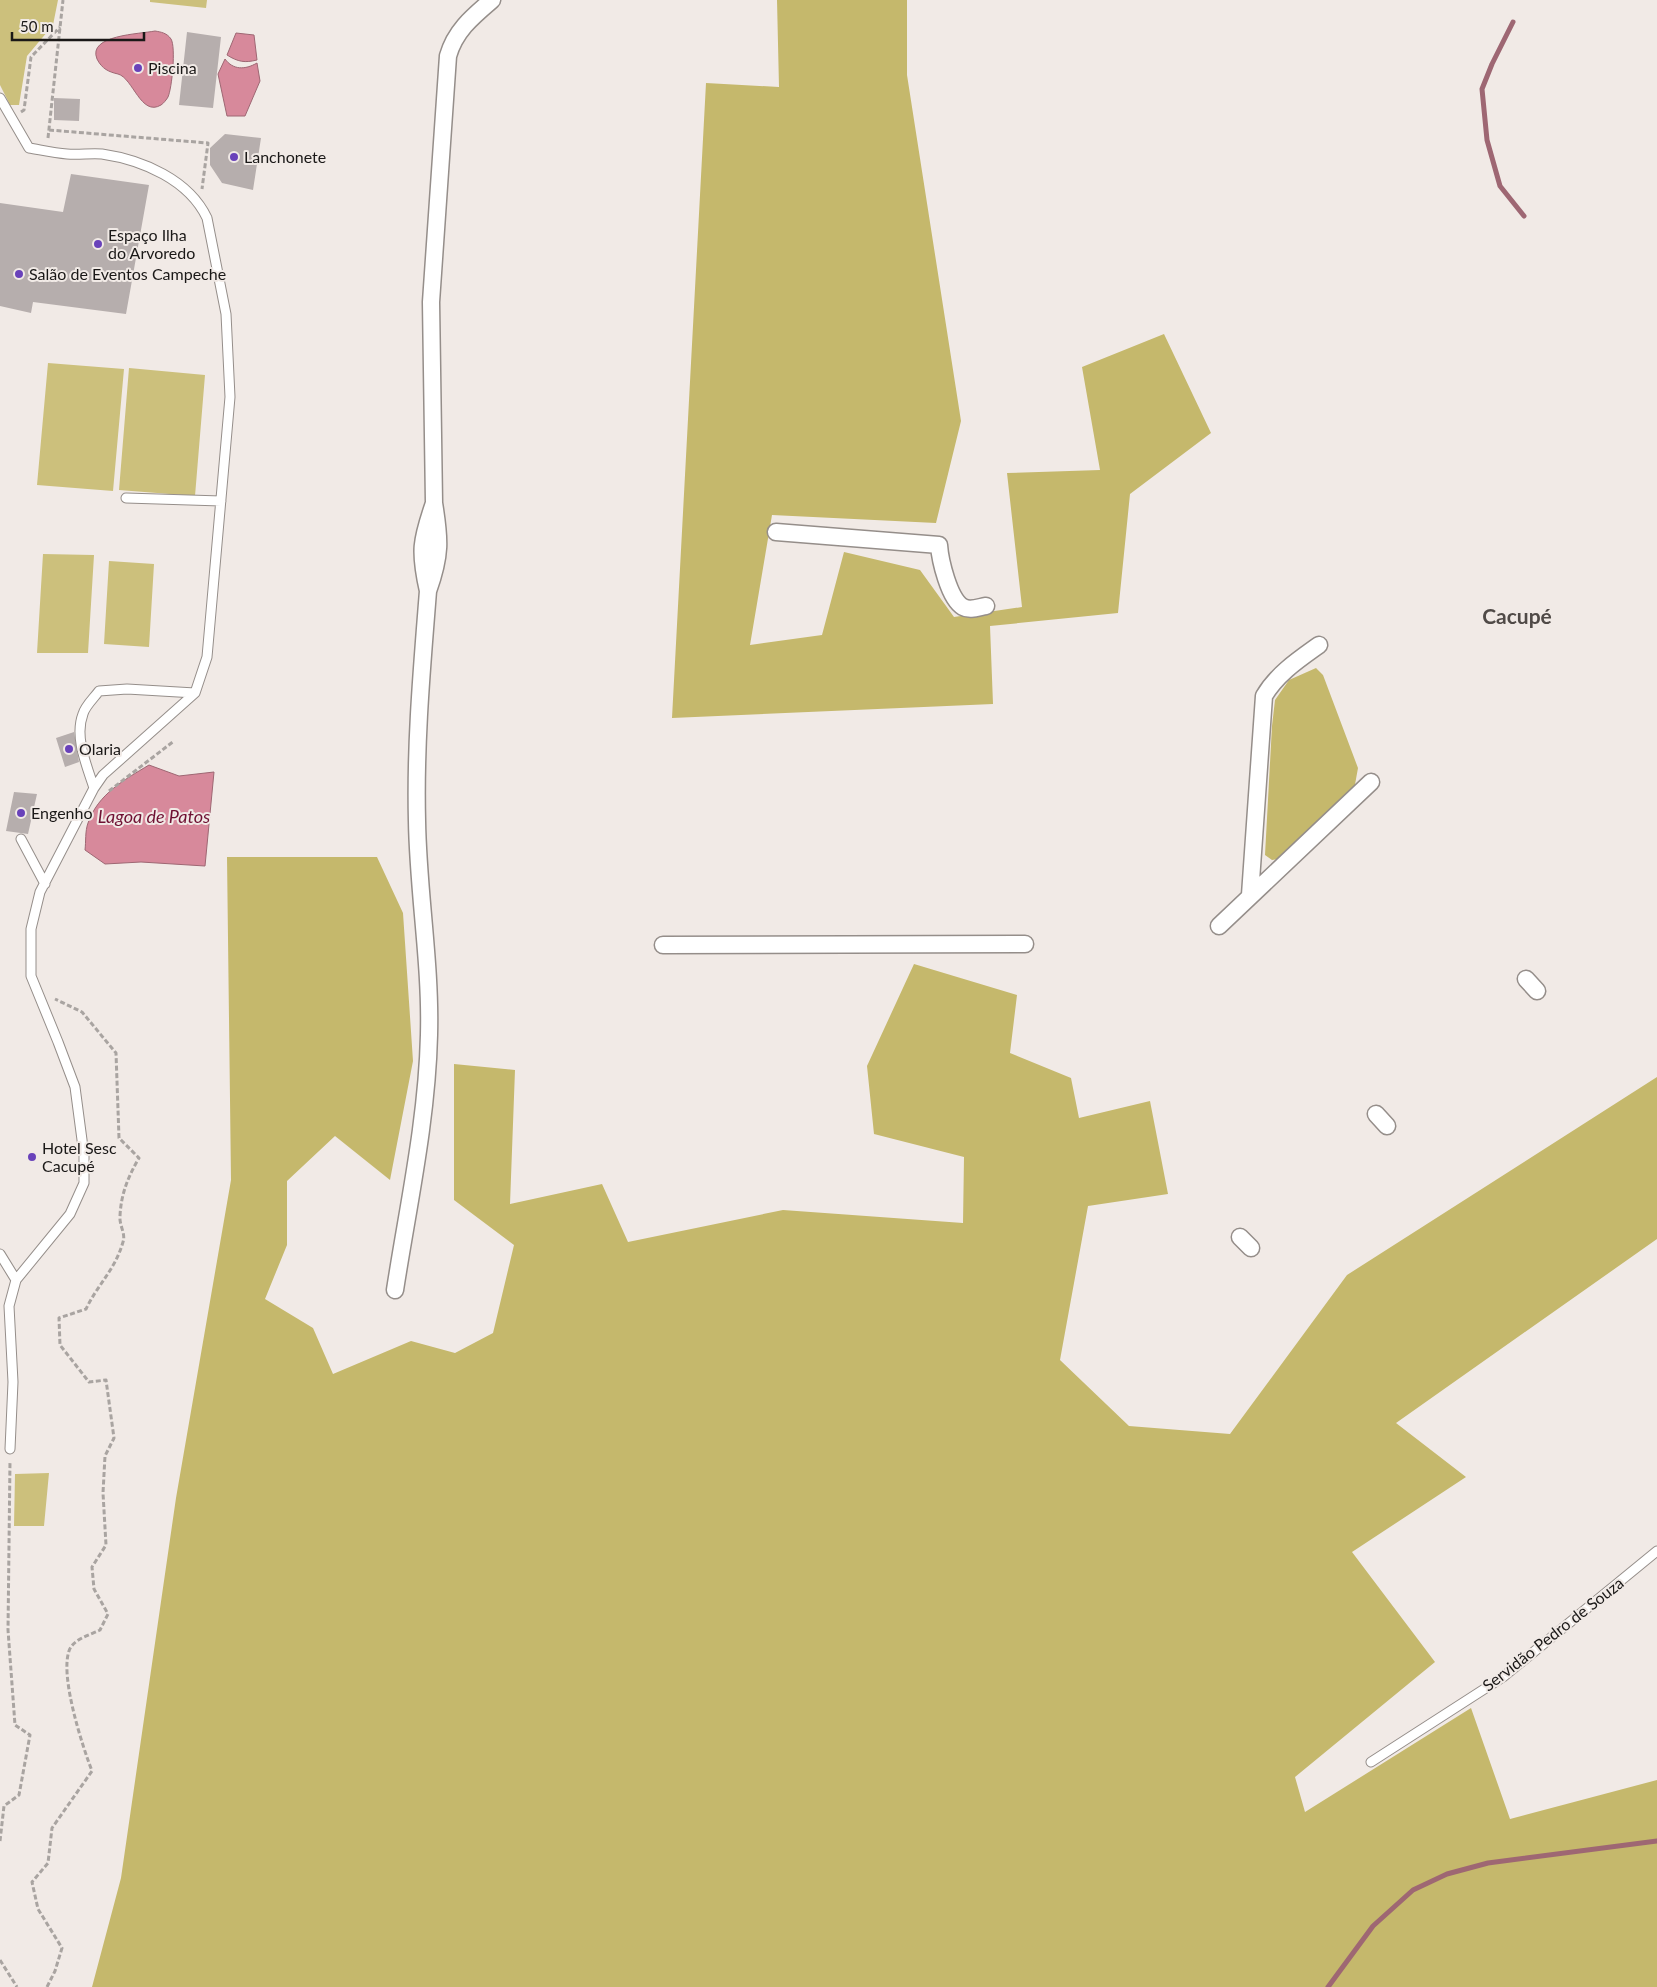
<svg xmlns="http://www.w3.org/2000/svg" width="1657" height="1987" font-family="Lato,sans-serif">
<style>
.green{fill:#ccc07c}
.forest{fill:#c5b86c}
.water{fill:#d7899b;stroke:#9e6773}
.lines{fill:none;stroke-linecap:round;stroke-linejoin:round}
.stream{stroke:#9e6773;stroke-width:5}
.building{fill:#b6aead}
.lane-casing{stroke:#958e8a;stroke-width:11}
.street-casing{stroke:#958e8a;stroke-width:19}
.path{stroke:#a9a4a1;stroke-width:3;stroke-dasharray:5 2.5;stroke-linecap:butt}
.lane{stroke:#fff;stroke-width:9}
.street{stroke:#fff;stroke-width:16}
.poi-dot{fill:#6942ba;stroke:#f1eae6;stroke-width:2}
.labels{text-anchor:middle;stroke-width:4;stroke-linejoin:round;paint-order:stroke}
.poi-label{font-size:16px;fill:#1a1817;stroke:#f1eae6;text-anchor:start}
.street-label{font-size:16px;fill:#1a1817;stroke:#f1eae6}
.water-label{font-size:18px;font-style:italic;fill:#6f1133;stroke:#f1eae6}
.district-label{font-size:21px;font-weight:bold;fill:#504a47;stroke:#f1eae6}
</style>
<rect width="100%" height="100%" fill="#f1eae6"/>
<path class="green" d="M0,0H58L53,25L27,56L19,105H10L0,85Z
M150,0H207L206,8L150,2Z
M48,363L124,369L113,491L37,485Z
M129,368L205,375L195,496L119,490Z
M43,554L94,555L88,653H37Z
M109,561L154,564L149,647L104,644Z
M49,1473L44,1526H14L15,1474Z"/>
<path class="forest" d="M777,0H907V75L961,421L936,523L772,515L750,645L822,635L844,552L920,570L954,617L1022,607L1007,473L1100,470L1082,367L1164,334L1211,433L1130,494L1118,613L990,626L993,704L672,718L706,83L779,87Z
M1316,668L1323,675L1358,768L1354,790L1278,859L1272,860L1265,855L1272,726L1275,700L1289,680Z
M227,857H377L403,913L413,1061L390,1180L335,1136L287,1181V1245L265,1299L313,1328L333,1374L411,1341L455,1353L493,1333L514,1245L454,1200V1064L515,1070L510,1204L602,1184L628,1242L783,1210L963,1223L964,1157L874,1134L867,1066L914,964L1017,995L1010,1053L1071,1078L1079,1118L1150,1101L1168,1194L1088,1206L1060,1360L1129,1426L1230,1434L1347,1275L1657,1077V1239L1396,1423L1466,1477L1352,1552L1435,1662L1295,1777L1305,1812L1471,1708L1510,1819L1657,1780V1987H92L121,1878L176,1498L231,1180Z"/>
<path class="water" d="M155,31C161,32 167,33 171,39C176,47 172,88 168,97C167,99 163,104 161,105C141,117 133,78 118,74C109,72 102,69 97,59C87,35 140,34 155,31Z
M236,33L254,35L257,60C245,63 238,62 227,55Z
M225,59C233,70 245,70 257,63L260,81L245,116H227L218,74Z
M149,765L179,776L214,772L205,866L141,862L105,864L85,850C86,842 85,831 88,823C98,794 124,780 149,765Z"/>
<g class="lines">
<path class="stream" d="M1513,22L1492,64L1482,89L1487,140L1500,186L1524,216
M1328,1987L1373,1926L1413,1890L1447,1874L1488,1863L1657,1841"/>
</g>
<path class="building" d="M187,32L221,37L213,108L179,105Z
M54,98L80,99L79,121L54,120Z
M225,134L261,138L253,190L222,183L210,165V148Z
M71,174L149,185L126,314L33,302L31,313L0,306V203L63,212Z
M74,732L79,762L65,767L56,738Z
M14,792L37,794L28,834L6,831Z"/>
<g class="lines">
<defs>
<path id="lane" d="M0,98L29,148C41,150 54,153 67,154C79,155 91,153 102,154C143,160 189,180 207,218L226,314L230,397L207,657L195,693L103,775L94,788L40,892L31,929V976L58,1042L75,1087L84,1155V1183L70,1214L16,1280L9,1306L13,1382L10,1449
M126,498L221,501
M94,788C87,766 74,737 83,714C85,706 94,698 99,691L127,689L195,693
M21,839L45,884
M0,1254L16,1280
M1371,1762L1503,1677L1657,1551"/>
<path id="street" d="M776,532L939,545C940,560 949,599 963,607C970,611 979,607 986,606
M428,591C441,555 440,540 434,503L431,302L448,56C455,31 472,17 492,0
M1250,895L1264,696C1277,674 1298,660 1319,645
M1219,926L1371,782
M663,945L1025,944
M1526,979L1537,991
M1376,1114L1387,1126
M1240,1237L1251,1248
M395,1290C408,1206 427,1121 429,1035C431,964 418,892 417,821C415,744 422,667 428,591C419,551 421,541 434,503"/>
</defs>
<use href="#lane" class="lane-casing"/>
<use href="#street" class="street-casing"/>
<path class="path" d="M21,112L24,110L31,57L60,27
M49,130L208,143L202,189
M48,138L63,0
M109,791L174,741
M0,1841L4,1806L19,1795L30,1735L15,1725L8,1630L10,1461
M0,1960L17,1987
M47,1987L55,1971L62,1948L38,1909L32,1882L48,1863L52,1828L92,1771C82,1745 60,1677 69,1651C73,1639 90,1635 100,1630L108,1614L94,1589L92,1567L106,1545L103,1493L105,1456L114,1438L106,1380L89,1382L60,1345L59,1318L86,1309C98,1284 115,1270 123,1242C126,1234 119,1225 120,1216C121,1194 128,1177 139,1158L119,1138L116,1053L82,1012L55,999"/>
<use href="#lane" class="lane"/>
<use href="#street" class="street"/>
</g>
<g class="poi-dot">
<circle cx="138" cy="68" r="5"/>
<circle cx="234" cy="157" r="5"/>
<circle cx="98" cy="244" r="5"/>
<circle cx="19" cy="274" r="5"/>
<circle cx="69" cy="749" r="5"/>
<circle cx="21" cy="813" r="5"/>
<circle cx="32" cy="1157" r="5"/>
</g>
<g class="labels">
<g class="poi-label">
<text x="148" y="74">Piscina</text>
<text x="244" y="163">Lanchonete</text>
<text x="108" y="241">Espaço Ilha<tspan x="108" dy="18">do Arvoredo</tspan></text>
<text x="29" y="280">Salão de Eventos Campeche</text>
<text x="79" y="755">Olaria</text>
<text x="31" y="819">Engenho</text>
<text x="42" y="1154">Hotel Sesc<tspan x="42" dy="18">Cacupé</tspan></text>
</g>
<g class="street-label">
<text transform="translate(1553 1634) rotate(-38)" y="6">Servidão Pedro de Souza</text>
</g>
<g class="water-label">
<text x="154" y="823">Lagoa de Patos</text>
</g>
<g class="district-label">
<text x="1517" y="624">Cacupé</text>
</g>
</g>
<path d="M12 32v8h132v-8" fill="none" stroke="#1a1817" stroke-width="2.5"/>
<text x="20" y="32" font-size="15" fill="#1a1817" stroke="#f1eae6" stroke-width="4" paint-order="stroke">50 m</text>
</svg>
